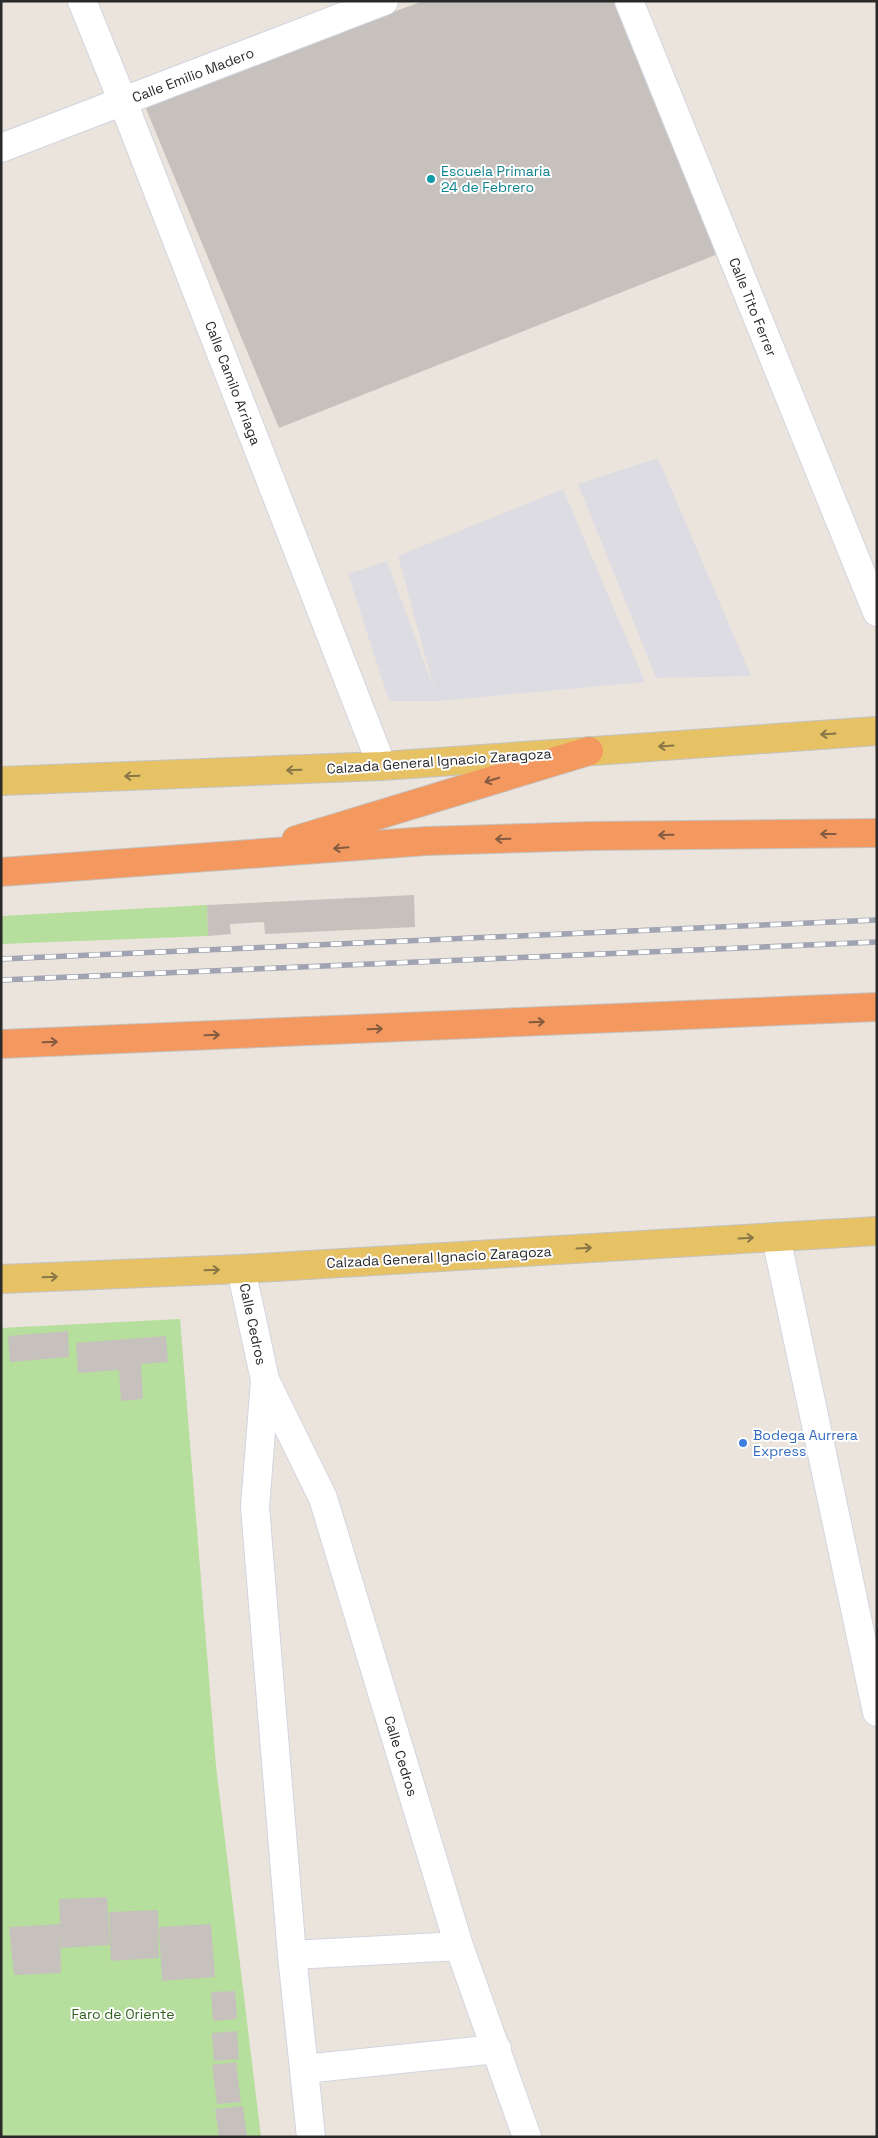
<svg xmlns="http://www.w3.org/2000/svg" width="878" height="2138" font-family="'Space Grotesk',sans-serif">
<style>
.industrial{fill:#dedce3}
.green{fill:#b6de9c}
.building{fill:#c6c1bc}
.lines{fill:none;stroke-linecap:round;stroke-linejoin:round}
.minor-casing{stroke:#d2d5e1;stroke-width:30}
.major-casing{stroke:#c3c3c3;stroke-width:30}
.highway-casing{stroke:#c3c3c3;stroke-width:30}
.minor{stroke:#fff;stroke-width:28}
.major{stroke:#e7c265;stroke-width:28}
.highway{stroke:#f3985f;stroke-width:28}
.rail-casing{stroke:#9fa3b2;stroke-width:5.5}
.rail{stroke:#fff;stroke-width:4;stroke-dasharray:11;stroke-linecap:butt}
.oneway{stroke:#887647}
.oneway2{stroke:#845b41}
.culture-dot{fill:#0f9aa8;stroke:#fff;stroke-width:2}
.shop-dot{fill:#3f7fe0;stroke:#fff;stroke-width:2}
.labels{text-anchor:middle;stroke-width:4;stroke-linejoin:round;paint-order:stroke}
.street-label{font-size:14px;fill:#292929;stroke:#fff}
.culture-label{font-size:14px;fill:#0d838f;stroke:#fff;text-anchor:start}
.shop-label{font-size:14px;fill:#366cbe;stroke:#fff;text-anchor:start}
.park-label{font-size:14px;fill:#30611f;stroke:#fff}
</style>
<rect width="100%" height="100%" fill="#ebe4dc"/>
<path class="industrial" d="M658,458L751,676L656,678L578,484Z
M563,489L645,682L438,701H389L348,574L387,561L435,692L398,556Z"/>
<path class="green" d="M207,905L208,936L1,944V916Z
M180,1319L216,1766L261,2137H1V1328Z"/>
<path class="building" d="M423,1H615L718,254L279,428L144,104Z
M414,895L415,927L265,934L264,922L230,924L231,934L208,936L207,905Z
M68,1331L69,1357L10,1362L8,1336Z
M166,1336L168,1362L141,1364L143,1399L121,1401L119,1370L78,1373L76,1343Z
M107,1897L110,1945L61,1948L60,1930L61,1973L14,1975L9,1927L60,1924L59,1899Z
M158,1910L159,1958L111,1961L109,1912Z
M211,1924L215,1977L162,1981L159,1927Z
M235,1991L237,2019L213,2021L211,1992Z
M237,2031L239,2059L214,2061L212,2033Z
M236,2062L241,2102L217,2104L212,2065Z
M243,2106L247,2137H219L215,2109Z"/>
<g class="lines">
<defs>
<path id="minor" d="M82,1L123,102L382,766
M629,1L877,612
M1,148L384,1
M776,1237L877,1712
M241,1269L265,1380L323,1498L459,1946L527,2137
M265,1381L255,1507L292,1955L311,2137
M292,1955L459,1946
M304,2069L497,2049"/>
<path id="major" d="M1,781L382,766L877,731
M1,1279L241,1269L877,1231"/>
<path id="highway" d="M296,840L589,751
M1,872L427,841L591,836L877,833
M1,1044L877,1007"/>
</defs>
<use href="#minor" class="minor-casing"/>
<use href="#major" class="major-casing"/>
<use href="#highway" class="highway-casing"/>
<use href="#minor" class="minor"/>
<use href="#major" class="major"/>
<use href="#highway" class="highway"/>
<defs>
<path id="rail" d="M1,959L877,920
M1,980L877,942"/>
</defs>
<use href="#rail" class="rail-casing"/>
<use href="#rail" class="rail"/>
</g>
<defs><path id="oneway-shaft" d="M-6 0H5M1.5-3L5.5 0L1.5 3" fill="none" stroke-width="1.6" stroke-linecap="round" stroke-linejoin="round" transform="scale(1.25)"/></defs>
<g class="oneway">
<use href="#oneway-shaft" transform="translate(828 734) rotate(176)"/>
<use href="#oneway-shaft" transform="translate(666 746) rotate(176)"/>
<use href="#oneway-shaft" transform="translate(294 770) rotate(178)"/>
<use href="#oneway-shaft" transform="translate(132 776) rotate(178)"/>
<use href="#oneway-shaft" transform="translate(746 1238) rotate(-3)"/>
<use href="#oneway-shaft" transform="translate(584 1248) rotate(-3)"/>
<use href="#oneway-shaft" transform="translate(212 1270) rotate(-2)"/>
<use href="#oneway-shaft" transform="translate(50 1277) rotate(-2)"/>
</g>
<g class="oneway2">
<use href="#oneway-shaft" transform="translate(492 780) rotate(163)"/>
<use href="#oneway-shaft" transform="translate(828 834) rotate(180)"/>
<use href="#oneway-shaft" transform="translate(666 835) rotate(179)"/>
<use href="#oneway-shaft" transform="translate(503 839) rotate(178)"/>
<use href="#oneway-shaft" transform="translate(341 848) rotate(175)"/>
<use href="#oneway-shaft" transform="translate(537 1022) rotate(-2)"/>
<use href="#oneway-shaft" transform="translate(375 1029) rotate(-2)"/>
<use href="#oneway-shaft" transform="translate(212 1035) rotate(-2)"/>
<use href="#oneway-shaft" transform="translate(50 1042) rotate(-2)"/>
</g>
<circle class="culture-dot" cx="431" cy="179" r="5"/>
<circle class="shop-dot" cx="743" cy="1443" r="5"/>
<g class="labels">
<g class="street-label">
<text transform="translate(193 75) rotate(-21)" y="5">Calle Emilio Madero</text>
<text transform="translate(753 307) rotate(68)" y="5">Calle Tito Ferrer</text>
<text transform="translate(233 383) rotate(69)" y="5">Calle Camilo Arriaga</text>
<text transform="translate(439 761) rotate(-4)" y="5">Calzada General Ignacio Zaragoza</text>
<text transform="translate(439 1257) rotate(-3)" y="5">Calzada General Ignacio Zaragoza</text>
<text transform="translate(253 1324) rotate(78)" y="5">Calle Cedros</text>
<text transform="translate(401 1756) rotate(73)" y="5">Calle Cedros</text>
</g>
<g class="culture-label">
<text x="441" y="176">Escuela Primaria<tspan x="441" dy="16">24 de Febrero</tspan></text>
</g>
<g class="shop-label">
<text x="753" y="1440">Bodega Aurrera<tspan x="753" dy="16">Express</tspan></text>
</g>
<g class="park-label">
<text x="123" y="2019">Faro de Oriente</text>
</g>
</g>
<rect width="878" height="2138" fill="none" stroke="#292929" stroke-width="5"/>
</svg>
